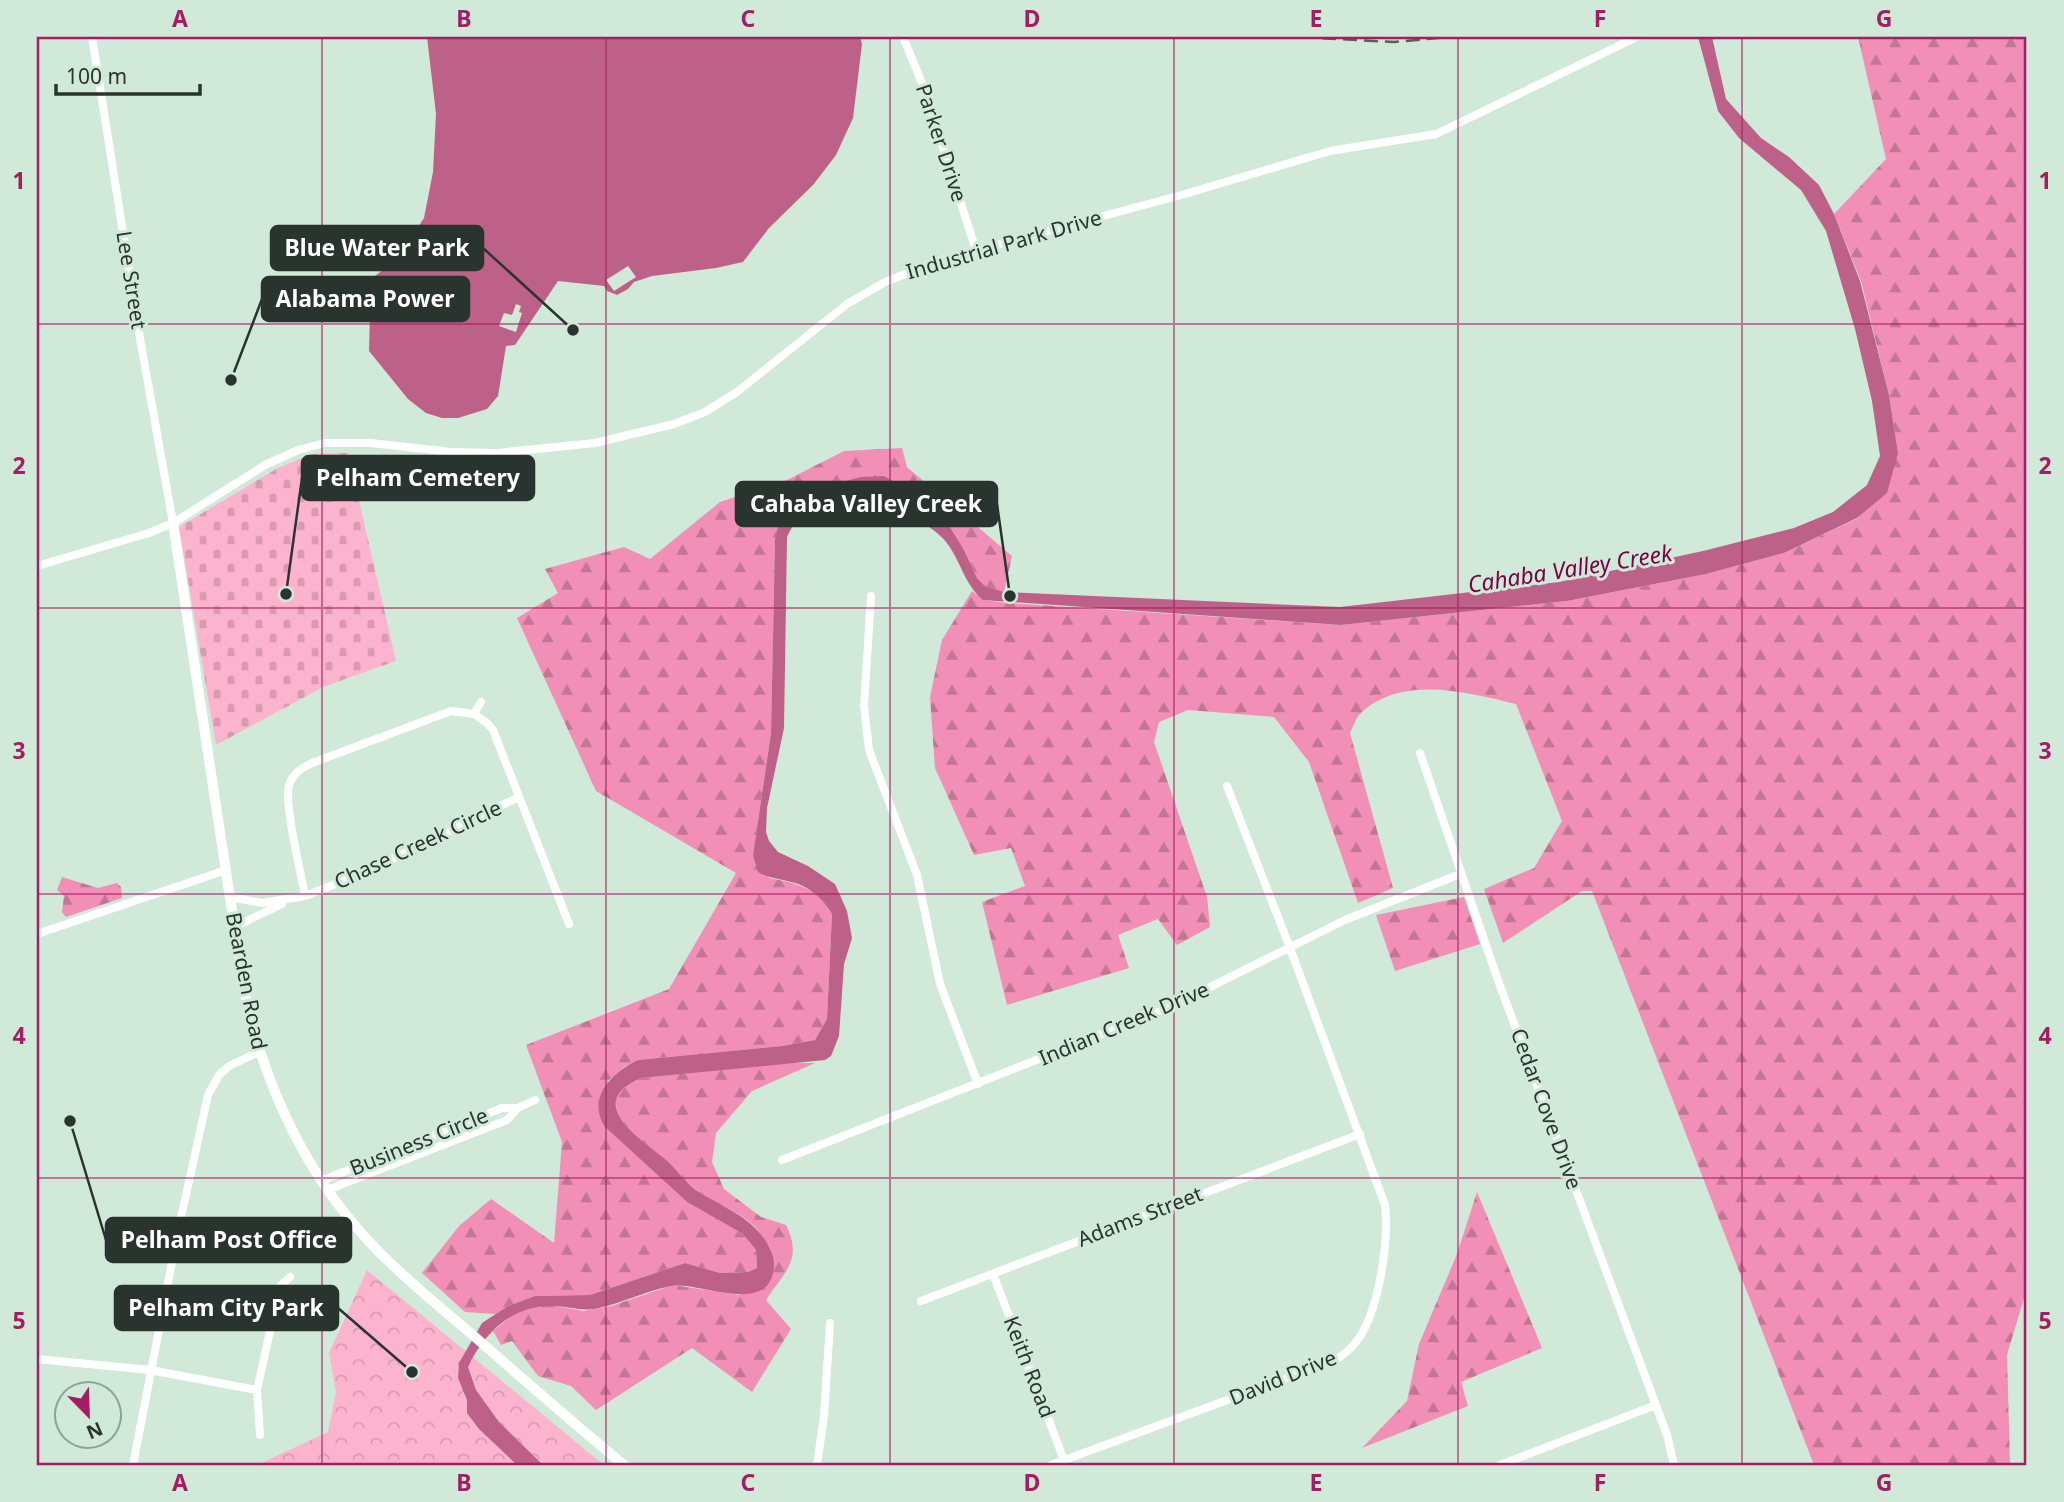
<svg xmlns="http://www.w3.org/2000/svg" width="2064" height="1502" font-family="'Noto Sans',sans-serif">
<style>
.forest{fill:url(#forest-firs)}
.cemetery{fill:url(#cemetery-stones)}
.park{fill:url(#park-crowns)}
.water{fill:#be6188}
.pier{fill:#d0e9d9}
.lines{fill:none;stroke-linecap:round;stroke-linejoin:round}
.minor{stroke:#fff;stroke-width:8}
.tertiary{stroke:#fff;stroke-width:10}
.rail{stroke:#546159;stroke-width:2.5;stroke-dasharray:14 7;stroke-linecap:butt}
.grid{fill:none;stroke:#a51c63;stroke-width:2;stroke-opacity:0.55}
.labels{text-anchor:middle;stroke-width:6;stroke-linejoin:round;paint-order:stroke}
.street-label{font-size:21px;fill:#2a342e;stroke:#d0e9d9}
.water-label{font-size:23px;font-style:italic;fill:#7a0045;stroke:#d0e9d9}
.leader{fill:none;stroke:#2a342e;stroke-width:2.5}
.callout-dot{fill:#2a342e;stroke:#d0e9d9;stroke-width:2.5}
.callout{fill:#2a342e;stroke:#2a342e;stroke-width:2.5}
.callout-label{font-size:23px;text-anchor:middle;font-weight:bold;fill:#fff}
.neatline{fill:none;stroke:#a51c63;stroke-width:2.5}
.grid-label{font-size:23px;text-anchor:middle;font-weight:bold;fill:#a51c63}
</style>
<defs>
<pattern id="forest-firs" width="22" height="20" patternUnits="userSpaceOnUse" patternTransform="scale(1.75)"><rect width="22" height="20" fill="#f18fb6"/><path d="M5 1l3.5 6h-7zM16 11l3.5 6h-7z" fill="#c37694"/></pattern>
<pattern id="cemetery-stones" width="16" height="16" patternUnits="userSpaceOnUse" patternTransform="scale(1.75)"><rect width="16" height="16" fill="#fcb4ce"/><path d="M2 7V4a2 2 0 0 1 4 0v3zM10 15v-3a2 2 0 0 1 4 0v3z" fill="#d89bb1"/></pattern>
<pattern id="park-crowns" width="20" height="18" patternUnits="userSpaceOnUse" patternTransform="scale(1.75)"><rect width="20" height="18" fill="#fcb4ce"/><path d="M2 6a3 3 0 1 1 6 0M12 15a3 3 0 1 1 6 0" fill="none" stroke="#d89bb1"/></pattern>
</defs>
<rect width="100%" height="100%" fill="#d0e9d9"/>
<path class="forest" d="M1858,37H2027V1288L2007,1355L2010,1465H1814L1592,891H1582L1503,943L1484,889L1534,868L1562,821L1516,704C1468,692 1400,674 1360,714C1355,719 1353,727 1350,733L1393,888L1358,903L1309,762L1274,717L1188,710L1159,722L1154,742L1207,897L1210,927L1177,945L1158,919L1118,935L1129,968L1007,1005L982,902L1025,886L1011,848L974,855L935,768L930,697L942,640L972,591L984,600L1008,603L1341,625L1567,601L1706,574L1784,553L1858,518L1898,453L1889,395L1861,281L1834,214L1886,159Z
M902,448L907,467L1012,556L1004,592L985,586L977,578L964,550L884,476L818,488L775,539L771,733L753,855L769,878C796,883 819,888 832,914L827,1019L815,1040L782,1046L638,1060L624,1067L608,1081L605,1127L687,1202L743,1234L756,1250L757,1268L748,1272L720,1273L685,1263L590,1295L535,1296L508,1306L496,1314L465,1312L422,1273L459,1226L491,1199L554,1243L562,1142L526,1045L669,989L736,873L596,791L517,618L558,593L545,569L624,547L650,559L720,502L787,480L844,451Z
M62,877L98,888L117,883L121,887L122,898L66,917L62,912L64,896L57,890Z
M1464,897L1480,944L1395,971L1376,915Z
M787,1063H815L752,1091L716,1133L712,1162L724,1189L761,1217L786,1225C803,1260 785,1271 766,1300L791,1329L752,1392L692,1348L596,1410L571,1386L538,1376L512,1341L501,1345L493,1331L518,1311L538,1306H556L583,1311L611,1306L673,1285L740,1295L774,1263C769,1250 764,1236 754,1226C737,1210 712,1202 694,1188C684,1181 677,1170 667,1162C641,1139 582,1103 641,1078Z
M1477,1192L1542,1348L1461,1382L1468,1406L1362,1448L1407,1401L1419,1344L1457,1254Z"/>
<path class="cemetery" d="M348,453L396,661L323,687L216,745L179,527L276,469L311,454Z"/>
<path class="park" d="M367,1270L604,1465H257L328,1432L336,1392L329,1353Z"/>
<path class="water" d="M427,37H860L862,44L853,118L836,155L813,185L769,228L743,262L716,268L652,276L634,282L628,289L617,295L607,291L604,286L558,281L515,345L506,346L498,396L487,409L458,418H442L426,413L408,399L369,351L371,279L396,260L424,218L433,172L436,114Z
M1698,37H1712L1726,99L1761,138L1789,157L1819,185L1834,214L1860,281L1889,395L1898,453L1887,493L1857,518L1784,553L1706,574L1567,601L1341,625L983,600C964,584 961,561 946,542C940,534 929,527 921,521C890,495 883,485 840,496C816,502 798,513 787,537L784,728L767,808L766,832L769,841L778,852L808,866L835,884L847,911L852,938L844,964L839,1036L831,1056L825,1060L641,1078C583,1103 639,1138 666,1160C676,1169 685,1182 696,1190C713,1201 740,1213 754,1227C763,1235 774,1252 774,1264C773,1319 699,1281 671,1286C645,1291 621,1304 594,1309C580,1311 567,1306 552,1306C513,1305 484,1333 468,1367L476,1390L499,1422L543,1465H517L479,1429L467,1413V1400L458,1378L459,1363L482,1323L508,1306L535,1296L590,1295L685,1263L720,1273L748,1272L757,1268L756,1250L743,1234L687,1202L605,1127C586,1098 612,1072 638,1060L782,1046L815,1040L827,1019L832,914C825,901 810,887 795,883C781,879 770,879 758,872L753,855L771,733L775,539L781,519L805,496L818,488L861,477L884,476L918,496L946,521L964,550L977,578L985,586L1004,592L1340,607L1559,582L1703,551L1794,528L1833,512L1867,485L1880,456L1872,401L1855,329L1826,231L1801,190L1739,138L1718,111Z"/>
<path class="pier" d="M628,266L636,277L614,291L606,280Z
M516,304L521,306L519,312L522,313L516,332L499,326L504,313L512,315Z"/>
<g class="lines">
<path class="minor" d="M92,37L139,333L173,523
M903,37L922,83L976,250
M37,566L149,533L173,523L265,465L298,450L325,443H371L451,452L497,453L595,443L674,424L705,412L737,392L847,304L885,282L941,260L1185,194L1330,151L1436,134L1637,37
M871,596L864,706L869,750L917,875L940,984L978,1084
M474,714L481,702
M1420,753L1499,983L1667,1435L1674,1465
M305,896C301,873 284,805 289,785C293,773 302,768 312,763L451,711L474,714L487,723L493,730L569,924
M230,897L262,903L305,896L366,872L519,797
M234,927L282,904
M37,934L226,870
M782,1160L1166,1009L1345,920L1460,874
M321,1181L502,1108H518L535,1100
M327,1190L507,1120L518,1108
M993,1274L1064,1460
M921,1301L1360,1134
M37,1359L150,1370L257,1390
M260,1435L257,1390L280,1286L290,1277
M133,1465L178,1231L208,1095L219,1075L229,1066L259,1052
M817,1465L824,1416L830,1323
M1051,1465L1336,1360C1343,1355 1351,1349 1356,1342C1379,1313 1389,1242 1385,1205L1290,948L1227,786
M1500,1465L1656,1405"/>
<path class="tertiary" d="M173,523L244,990C265,1088 308,1180 379,1252C409,1282 442,1309 475,1337C524,1380 573,1423 624,1465"/>
<path class="rail" d="M1301,37L1394,42L1450,37"/>
</g>
<path class="grid" d="M322,37V1465M606,37V1465M890,37V1465M1174,37V1465M1458,37V1465M1742,37V1465M37,324H2027M37,608H2027M37,894H2027M37,1178H2027"/>
<g class="labels">
<g class="street-label">
<text transform="translate(941 143) rotate(72)" y="7">Parker Drive</text>
<text transform="translate(1004 245) rotate(-16)" y="7">Industrial Park Drive</text>
<text transform="translate(131 280) rotate(81)" y="7">Lee Street</text>
<text transform="translate(418 845) rotate(-25)" y="7">Chase Creek Circle</text>
<text transform="translate(246 981) rotate(79)" y="7">Bearden Road</text>
<text transform="translate(1124 1024) rotate(-23)" y="7">Indian Creek Drive</text>
<text transform="translate(1546 1109) rotate(70)" y="7">Cedar Cove Drive</text>
<text transform="translate(419 1142) rotate(-22)" y="7">Business Circle</text>
<text transform="translate(1140 1217) rotate(-21)" y="7">Adams Street</text>
<text transform="translate(1029 1367) rotate(69)" y="7">Keith Road</text>
<text transform="translate(1283 1378) rotate(-22)" y="7">David Drive</text>
</g>
<g class="water-label">
<text transform="translate(1570 569) rotate(-9)" y="8">Cahaba Valley Creek</text>
</g>
</g>
<path class="leader" d="M573 330L483 248M231 380L262 299M286 594L302 478M1010 596L997 504M70 1121L106 1240M412 1372L338 1308"/>
<g class="callout-dot">
<circle cx="573" cy="330" r="7"/>
<circle cx="231" cy="380" r="7"/>
<circle cx="286" cy="594" r="7"/>
<circle cx="1010" cy="596" r="7"/>
<circle cx="70" cy="1121" r="7"/>
<circle cx="412" cy="1372" r="7"/>
</g>
<g class="callout">
<rect x="271" y="226" width="212" height="44" rx="7"/>
<rect x="262" y="277" width="207" height="44" rx="7"/>
<rect x="302" y="456" width="232" height="44" rx="7"/>
<rect x="736" y="482" width="261" height="44" rx="7"/>
<rect x="106" y="1218" width="245" height="44" rx="7"/>
<rect x="115" y="1286" width="223" height="44" rx="7"/>
</g>
<g class="callout-label">
<text x="377" y="256">Blue Water Park</text>
<text x="365" y="307">Alabama Power</text>
<text x="418" y="486">Pelham Cemetery</text>
<text x="866" y="512">Cahaba Valley Creek</text>
<text x="229" y="1248">Pelham Post Office</text>
<text x="226" y="1316">Pelham City Park</text>
</g>
<rect width="2064" height="1502" fill="none" stroke="#d0e9d9" stroke-width="77"/>
<g transform="translate(88 1415) rotate(157)"><circle r="33" fill="#d0e9d9" stroke="#8ea195" stroke-width="2"/>
<path d="M0-5L12 26L0 18L-12 26Z" fill="#a51c63"/>
<text y="-10" font-size="19" font-weight="bold" text-anchor="middle" fill="#2a342e">N</text>
</g>
<path d="M56 84v10h144v-10" fill="none" stroke="#2a342e" stroke-width="3.5"/>
<text x="66" y="84" font-size="21" fill="#2a342e" stroke="#d0e9d9" stroke-width="5" paint-order="stroke">100 m</text>
<rect x="38" y="38" width="1987" height="1426" class="neatline"/>
<g class="grid-label">
<text x="180" y="27">A</text>
<text x="464" y="27">B</text>
<text x="748" y="27">C</text>
<text x="1032" y="27">D</text>
<text x="1316" y="27">E</text>
<text x="1600" y="27">F</text>
<text x="1884" y="27">G</text>
<text x="19" y="189">1</text>
<text x="2045" y="189">1</text>
<text x="19" y="474">2</text>
<text x="2045" y="474">2</text>
<text x="19" y="759">3</text>
<text x="2045" y="759">3</text>
<text x="19" y="1044">4</text>
<text x="2045" y="1044">4</text>
<text x="19" y="1329">5</text>
<text x="2045" y="1329">5</text>
<text x="180" y="1491">A</text>
<text x="464" y="1491">B</text>
<text x="748" y="1491">C</text>
<text x="1032" y="1491">D</text>
<text x="1316" y="1491">E</text>
<text x="1600" y="1491">F</text>
<text x="1884" y="1491">G</text>
</g>
</svg>
